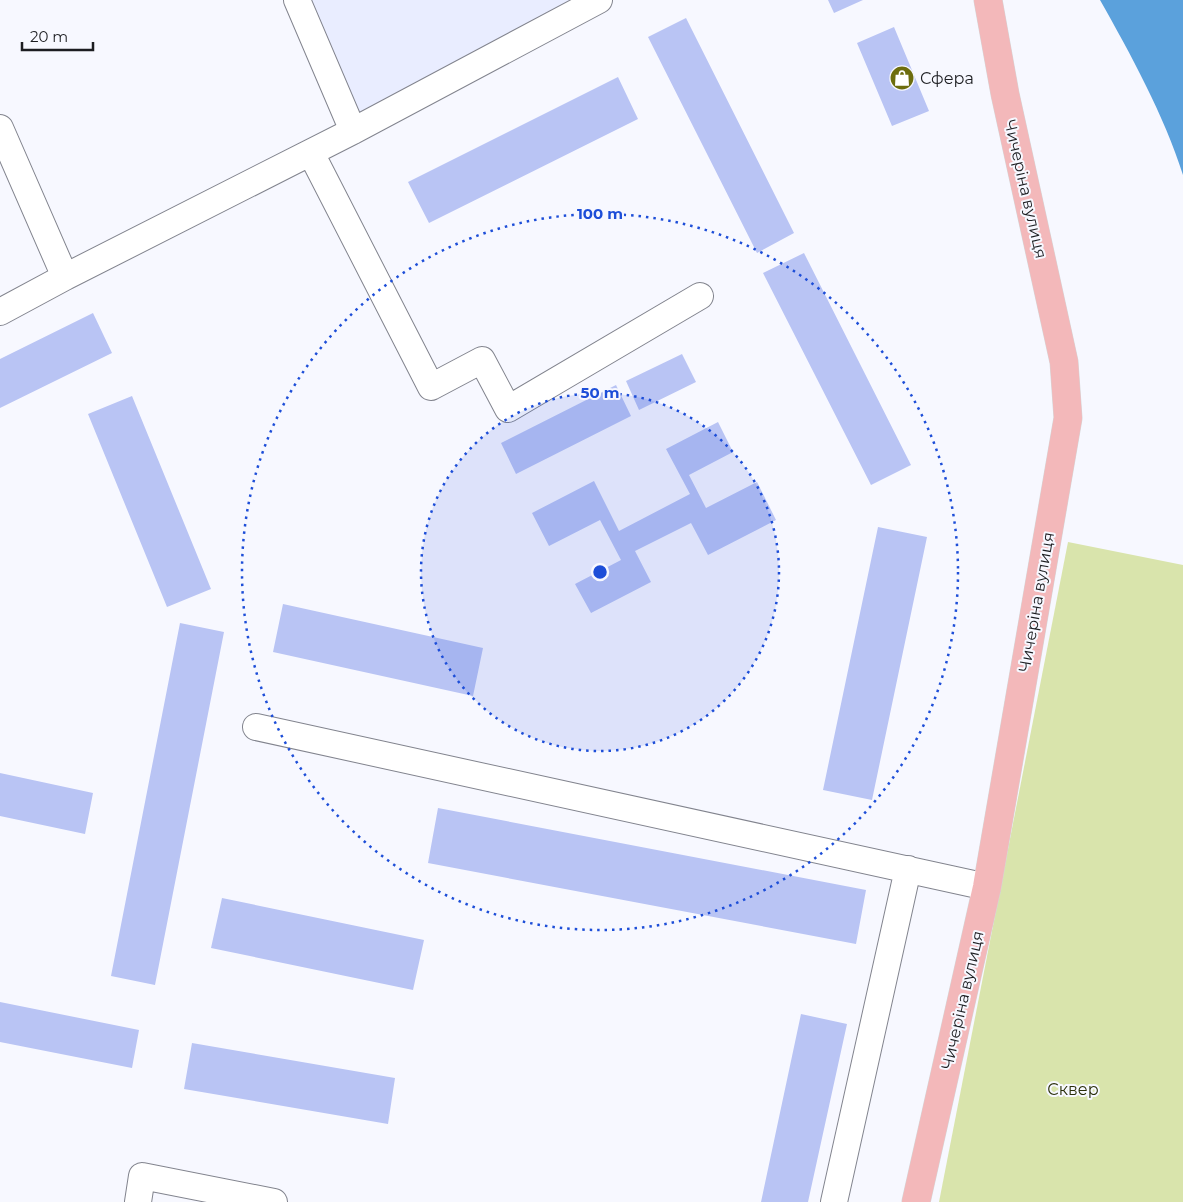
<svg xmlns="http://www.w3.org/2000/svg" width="1183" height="1202" font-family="Montserrat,sans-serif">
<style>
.built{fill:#e9edff}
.green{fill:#d9e4ac}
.water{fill:#5ba1dc}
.building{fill:#b9c4f4}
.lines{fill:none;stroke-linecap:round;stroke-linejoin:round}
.minor-casing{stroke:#82848e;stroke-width:28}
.major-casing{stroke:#d6d6d7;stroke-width:29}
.minor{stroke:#fff;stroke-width:26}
.major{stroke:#f3b8ba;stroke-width:28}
.ring{fill:none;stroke:#1d4ed8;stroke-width:2.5;stroke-dasharray:2.5 5}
.labels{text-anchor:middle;stroke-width:4;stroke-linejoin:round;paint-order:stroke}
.poi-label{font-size:16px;fill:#1c1d21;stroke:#f7f8ff;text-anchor:start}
.street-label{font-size:16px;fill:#1c1d21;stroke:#f7f8ff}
.park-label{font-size:16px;fill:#292e09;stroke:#f7f8ff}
.centre{fill:#1d4ed8;stroke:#f7f8ff;stroke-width:2.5}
.ring-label{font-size:15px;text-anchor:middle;font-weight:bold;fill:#1d4ed8;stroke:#f7f8ff;stroke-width:4;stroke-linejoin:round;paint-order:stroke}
</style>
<rect width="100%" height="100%" fill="#f7f8ff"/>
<path class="built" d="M297,0H585L353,131Z"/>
<path class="green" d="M1068,542L1183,565V1202H939Z"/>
<path class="water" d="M1100,0H1183V175C1164,115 1131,55 1100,0Z"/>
<path class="building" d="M828,0H863L834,13Z
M686,18L794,233L757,253L648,37Z
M894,27L929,111L892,126L857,43Z
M618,77L638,119L429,223L408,182Z
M804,253L911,465L871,485L763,273Z
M93,313L112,353L0,408V359Z
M682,354L696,382L639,410L626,381Z
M616,385L631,416L516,474L501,443Z
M132,396L211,589L167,607L88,414Z
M718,422L733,452L689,475L706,508L757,482L776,520L708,555L691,523L635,551L651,582L591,613L575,584L621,560L600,520L549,546L532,513L594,481L619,531L690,494L666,449Z
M878,527L927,537L872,800L823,790Z
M283,604L483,648L473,696L273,652Z
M180,623L224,632L155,985L111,976Z
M0,773L93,793L85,834L0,816Z
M438,808L866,890L856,944L428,863Z
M222,898L424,940L413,990L211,948Z
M0,1002L139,1030L132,1068L0,1042Z
M801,1014L847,1024L808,1202H761Z
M192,1043L395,1078L388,1124L184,1089Z"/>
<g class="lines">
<defs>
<path id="minor" d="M297,0L353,131
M0,128L65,277
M311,153L431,387L482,360L508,409L700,296
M0,312L65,277L353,131L599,0
M256,727L987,887
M138,1202L142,1176L274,1202
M834,1202L908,869"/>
<path id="major" d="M916,1202L987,887L1068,418L1064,362L1005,94L988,0"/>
</defs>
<use href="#minor" class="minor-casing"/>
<use href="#major" class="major-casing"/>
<use href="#minor" class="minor"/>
<use href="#major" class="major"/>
</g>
<circle cx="600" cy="572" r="179" fill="#1d4ed8" fill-opacity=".12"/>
<g class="ring">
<circle cx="600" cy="572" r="179"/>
<circle cx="600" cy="572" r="358"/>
</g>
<defs>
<symbol id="shop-disc" viewBox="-11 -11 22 22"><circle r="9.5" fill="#6d6d0d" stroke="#f7f8ff"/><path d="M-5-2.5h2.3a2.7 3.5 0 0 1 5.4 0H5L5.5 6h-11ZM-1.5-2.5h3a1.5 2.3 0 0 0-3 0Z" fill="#fff"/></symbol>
</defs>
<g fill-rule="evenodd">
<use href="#shop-disc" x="888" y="64" width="28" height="28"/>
</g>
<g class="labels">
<g class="poi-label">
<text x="920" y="84">Сфера</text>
</g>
<g class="street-label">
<text transform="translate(1026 189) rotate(77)" y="6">Чичеріна вулиця</text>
<text transform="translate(1036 602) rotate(-80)" y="6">Чичеріна вулиця</text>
<text transform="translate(962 1000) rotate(-77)" y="6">Чичеріна вулиця</text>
</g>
<g class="park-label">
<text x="1073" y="1095">Сквер</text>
</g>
</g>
<circle cx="600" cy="572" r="8" class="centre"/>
<g class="ring-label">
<text x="600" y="219">100 m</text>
<text x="600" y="398">50 m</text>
</g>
<path d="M22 42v8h71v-8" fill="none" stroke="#1c1d21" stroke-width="2.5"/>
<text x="30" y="42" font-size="15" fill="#1c1d21" stroke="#f7f8ff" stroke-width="4" paint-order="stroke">20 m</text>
</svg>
